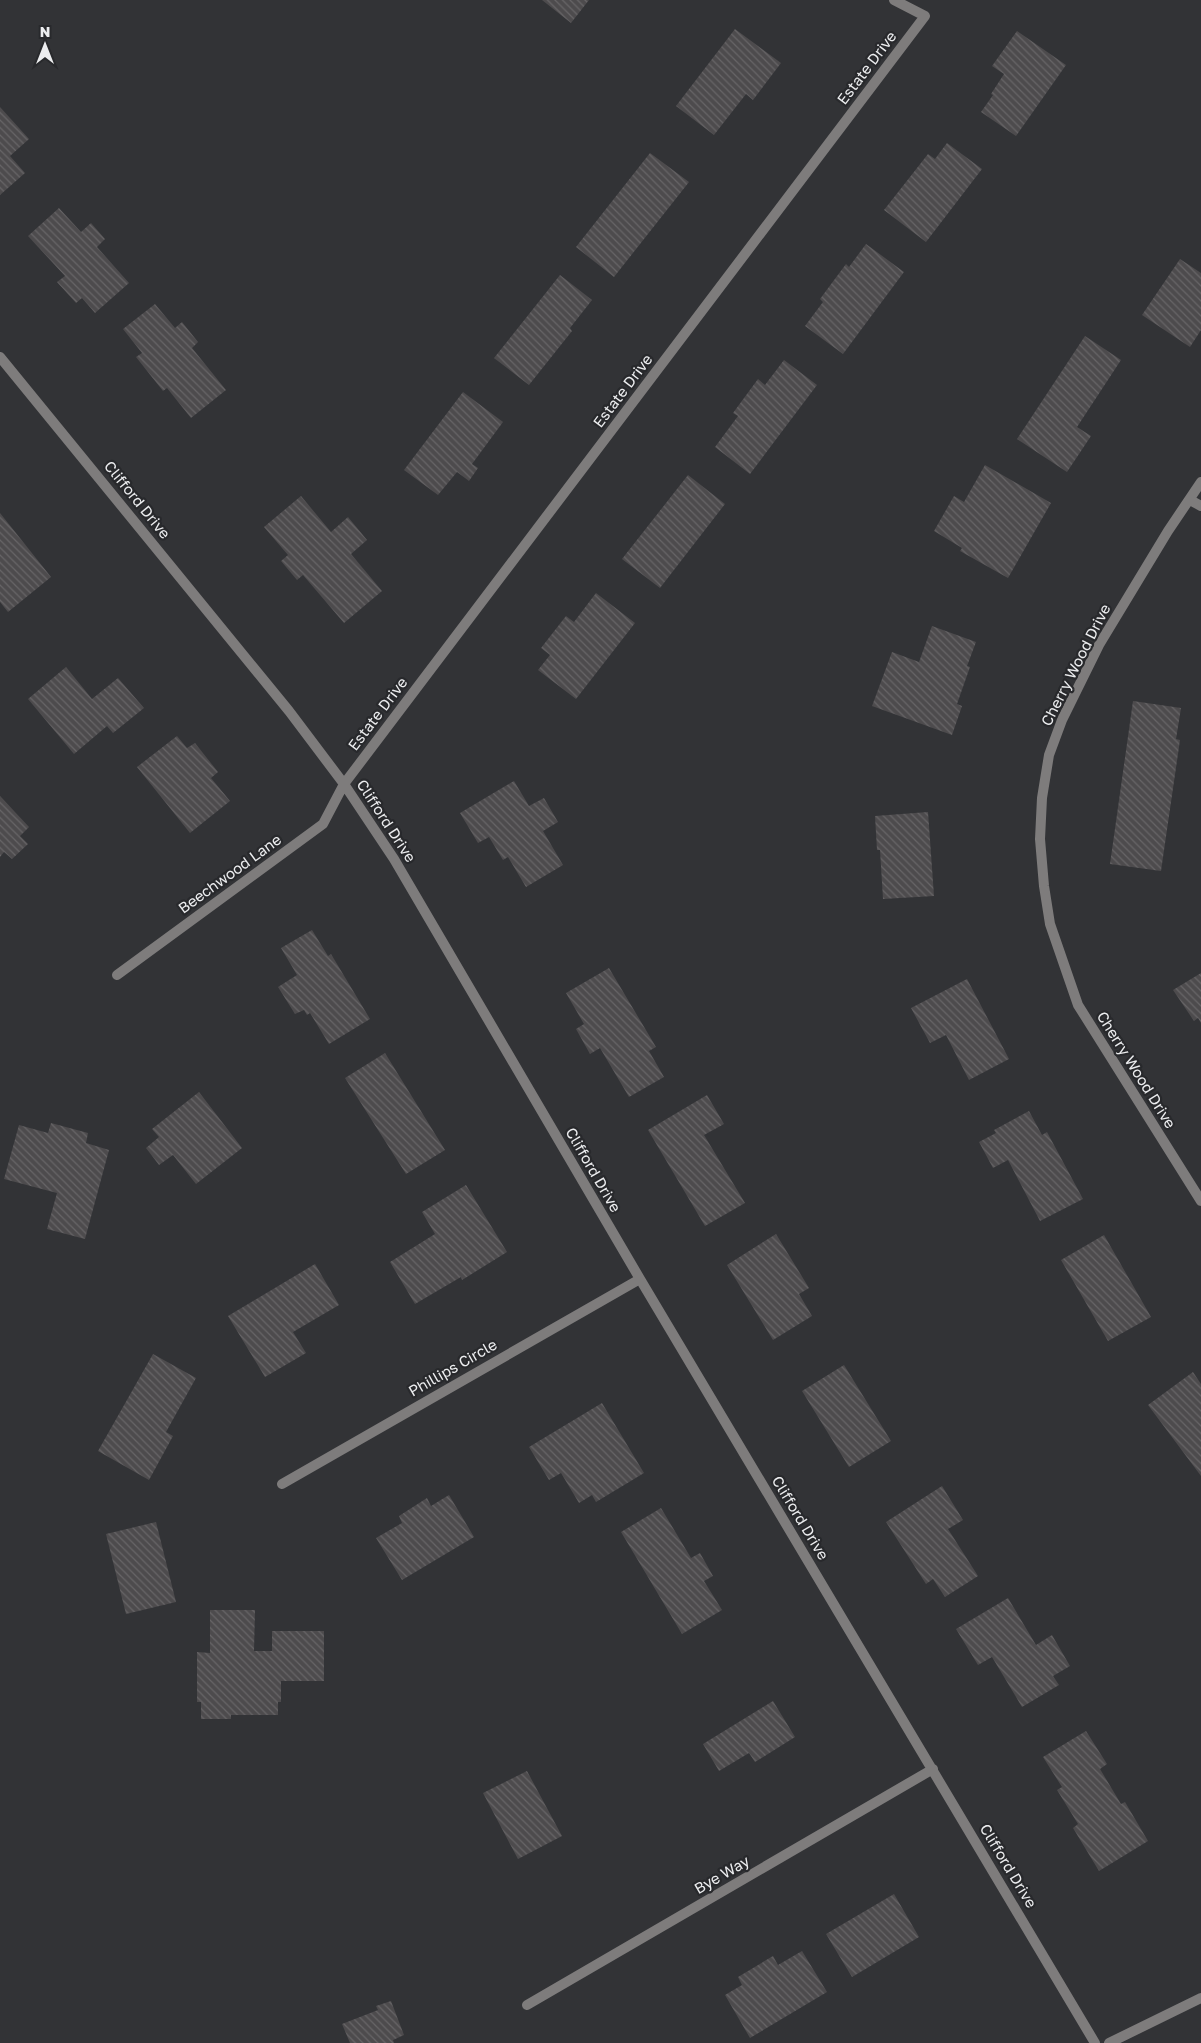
<svg xmlns="http://www.w3.org/2000/svg" width="1201" height="2043" font-family="'Golos Text',sans-serif">
<style>
.building{fill:url(#building-back-hatch)}
.lines{fill:none;stroke-linecap:round;stroke-linejoin:round}
.minor{stroke:#7e7c7c;stroke-width:10}
.tertiary{stroke:#7e7c7c;stroke-width:10}
.labels{text-anchor:middle;stroke-width:4.5;stroke-linejoin:round;paint-order:stroke}
.street-label{font-size:15px;fill:#ecedef;stroke:#28292c}
</style>
<defs>
<pattern id="building-back-hatch" width="6" height="6" patternUnits="userSpaceOnUse" patternTransform="scale(1.25)"><rect width="6" height="6" fill="#4d4b4d"/><path d="M-1 5l2 2M0 0l6 6M5-1l2 2" fill="none" stroke="#676567"/></pattern>
</defs>
<rect width="100%" height="100%" fill="#323336"/>
<path class="building" d="M542,0H589L571,23Z
M735,29L781,63L753,100L746,94L714,135L676,106Z
M1017,31L1066,65L1016,136L981,112L993,95L991,94L1004,74L992,66Z
M0,107L29,139L10,156L25,173L0,195Z
M947,143L982,169L926,242L884,210L928,154L935,159Z
M650,153L689,182L614,277L576,247Z
M59,208L81,232L91,223L105,239L97,247L129,283L95,313L82,298L76,303L57,282L65,276L28,236Z
M866,244L904,272L843,354L805,326L823,302L820,299L846,264L849,267Z
M1180,259L1201,273V330L1190,347L1142,315Z
M560,275L592,300L570,328L572,331L529,385L494,358Z
M155,304L175,328L182,322L198,342L192,348L226,390L191,418L167,388L163,391L136,357L142,353L123,329Z
M1085,336L1121,360L1077,427L1091,436L1067,472L1017,439Z
M784,360L817,385L750,474L715,447L738,416L733,413L758,379L765,385Z
M463,392L503,422L472,464L478,468L469,481L457,472L438,495L404,470Z
M985,465L1051,503L1008,578L960,551L962,548L934,531L954,496L964,502Z
M688,475L725,504L660,588L622,559Z
M301,496L331,532L348,517L367,540L351,554L382,591L344,623L303,575L297,580L281,561L288,555L264,527Z
M0,513L51,577L8,612L0,602Z
M596,593L635,623L576,699L538,670L550,655L541,648L566,616L574,622Z
M932,626L976,642L967,666L970,667L957,704L962,706L952,735L872,706L892,652L919,662Z
M66,667L92,699L118,678L144,708L113,733L107,726L74,754L28,699Z
M1133,701L1181,708L1176,739L1180,740L1161,871L1110,864Z
M177,736L187,748L195,743L218,772L211,778L230,801L190,833L137,767Z
M514,781L529,806L544,798L558,822L543,831L563,865L526,887L508,857L503,860L489,837L478,843L460,813Z
M0,796L29,827L20,836L28,844L12,859L4,852L0,857Z
M928,812L934,896L883,899L880,850H877L875,816Z
M312,930L328,956L331,954L370,1019L329,1044L310,1013L307,1015L304,1010L295,1014L278,987L297,975L281,948Z
M609,968L656,1047L649,1051L664,1077L629,1097L600,1048L590,1054L576,1029L584,1024L566,993Z
M1201,973V1023L1198,1018L1194,1021L1173,990Z
M967,979L1009,1059L969,1080L946,1035L930,1043L911,1008Z
M385,1053L445,1150L406,1174L345,1078Z
M199,1092L242,1148L196,1184L173,1155L159,1165L146,1148L159,1137L152,1129Z
M707,1095L724,1124L704,1135L745,1203L705,1226L648,1130Z
M1029,1111L1042,1135L1047,1132L1083,1199L1040,1221L1008,1160L993,1168L979,1142L996,1133L994,1130Z
M51,1123L88,1133L86,1143L109,1150L85,1239L47,1229L57,1193L4,1179L19,1125L48,1133Z
M466,1185L507,1252L462,1280L461,1277L415,1304L390,1262L435,1234L422,1212Z
M776,1234L809,1288L799,1294L812,1316L773,1340L727,1265Z
M1104,1235L1151,1317L1108,1341L1061,1260Z
M315,1264L339,1305L293,1332L306,1353L265,1377L228,1316Z
M153,1354L196,1378L166,1432L173,1436L149,1480L98,1451Z
M844,1365L891,1441L849,1467L802,1391Z
M1193,1372L1201,1384V1476L1148,1405Z
M602,1403L644,1473L596,1502L592,1495L579,1503L561,1473L549,1480L529,1447Z
M942,1486L963,1520L948,1529L978,1576L945,1597L933,1579L926,1584L886,1522Z
M449,1495L474,1537L402,1580L376,1538L402,1523L399,1516L427,1498L431,1506Z
M661,1508L691,1558L700,1553L713,1576L704,1581L722,1610L682,1634L621,1532Z
M156,1522L176,1602L126,1614L106,1534Z
M1008,1598L1036,1645L1052,1635L1070,1666L1053,1676L1059,1685L1022,1707L992,1657L978,1665L956,1629Z
M210,1610H255L254,1651H272V1631H324V1681H281V1702H278V1715H231V1719H201V1702H197V1652L210,1653Z
M773,1701L795,1737L755,1762L749,1753L719,1771L703,1744Z
M1086,1731L1107,1764L1100,1769L1121,1804L1125,1802L1148,1841L1099,1871L1073,1828L1078,1824L1057,1790L1062,1787L1043,1757Z
M527,1771L562,1836L518,1859L483,1793Z
M894,1894L919,1937L852,1977L826,1934Z
M802,1951L827,1992L750,2038L725,1995L742,1985L738,1977L773,1956L778,1965Z
M391,2001L404,2035L393,2040L394,2043H350L342,2024L378,2010L376,2006Z"/>
<g class="lines">
<path class="minor" d="M0,357L289,711L344,784L394,859L640,1279L1095,2043
M1201,482L1168,531L1099,645L1062,720L1049,755L1042,798L1040,839L1044,886L1050,924L1078,1005L1201,1201
M1190,500L1201,506
M117,975L323,824L344,784L925,16L894,0
M282,1484L640,1279
M527,2005L933,1769"/>
<path class="tertiary" d="M1109,2043L1201,1998"/>
</g>
<g class="labels">
<g class="street-label">
<text transform="translate(867 68) rotate(-53)" y="5">Estate Drive</text>
<text transform="translate(623 391) rotate(-53)" y="5">Estate Drive</text>
<text transform="translate(137 500) rotate(51)" y="5">Clifford Drive</text>
<text transform="translate(1076 665) rotate(-63)" y="5">Cherry Wood Drive</text>
<text transform="translate(378 714) rotate(-53)" y="5">Estate Drive</text>
<text transform="translate(386 821) rotate(57)" y="5">Clifford Drive</text>
<text transform="translate(230 874) rotate(-36)" y="5">Beechwood Lane</text>
<text transform="translate(1136 1070) rotate(58)" y="5">Cherry Wood Drive</text>
<text transform="translate(593 1170) rotate(60)" y="5">Clifford Drive</text>
<text transform="translate(453 1368) rotate(-30)" y="5">Phillips Circle</text>
<text transform="translate(800 1518) rotate(59)" y="5">Clifford Drive</text>
<text transform="translate(1008 1866) rotate(59)" y="5">Clifford Drive</text>
<text transform="translate(722 1875) rotate(-30)" y="5">Bye Way</text>
</g>
</g>
<g transform="translate(45 45)" stroke="#28292c" stroke-width="4" paint-order="stroke">
<path d="M0-4L9 19L0 12L-9 19Z" fill="#ecedef"/>
<text y="-8" font-size="14" font-weight="bold" text-anchor="middle" fill="#ecedef">N</text>
</g>
</svg>
